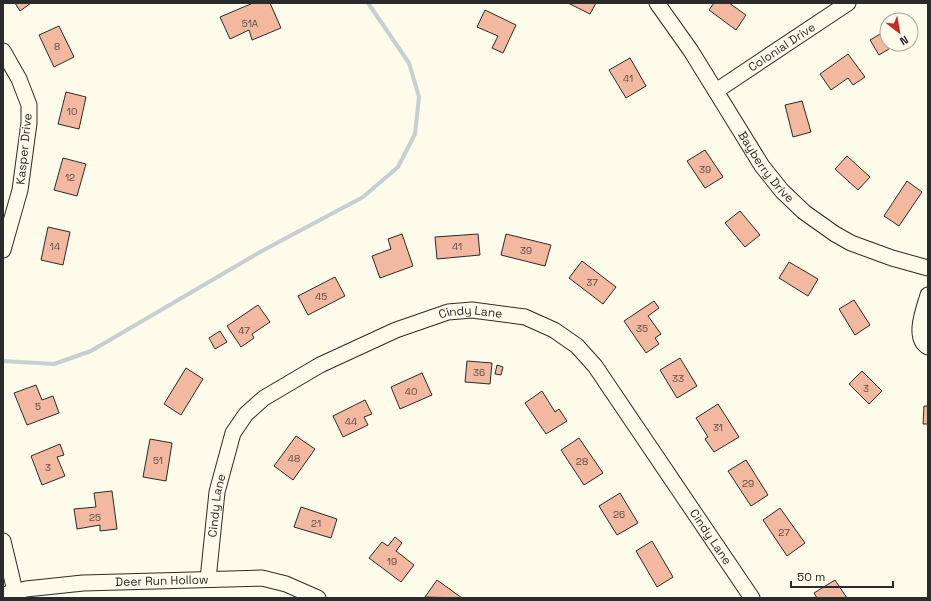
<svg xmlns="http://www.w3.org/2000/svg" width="931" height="601" font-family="'Space Grotesk',sans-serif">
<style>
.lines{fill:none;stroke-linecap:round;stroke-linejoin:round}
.stream{stroke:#c7d0d0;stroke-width:4}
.building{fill:#f2b8a0;stroke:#2b2b2b}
.minor-casing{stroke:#2b2b2b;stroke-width:17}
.minor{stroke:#fdfbea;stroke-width:15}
.labels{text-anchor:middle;stroke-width:3;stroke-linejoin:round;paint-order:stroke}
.number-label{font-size:10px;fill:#5d4e48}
.street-label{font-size:12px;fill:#2b2b2b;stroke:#fdfbea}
</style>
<rect width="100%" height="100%" fill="#fdfbea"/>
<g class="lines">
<path class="stream" d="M3,361L54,364L91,351L260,252L363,197L398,167L415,134L419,97L409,63L368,3"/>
</g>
<path class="building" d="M15,3H31L20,11Z
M253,3H270L281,28L252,40L249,30L230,39L220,17Z
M568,3H596L590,14Z
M714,3H729L746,15L736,30L709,10Z
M485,10L516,25L503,53L492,48L498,36L477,27Z
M59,26L74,57L54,67L39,35Z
M887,30V44H897L879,55L870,40Z
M911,41L912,43L901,50L898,44H911Z
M848,54L865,77L853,85L848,78L831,90L820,74Z
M630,58L646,86L626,98L609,70Z
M66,92L86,97L79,129L58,124Z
M802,101L811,132L793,137L785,105Z
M705,150L723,177L705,188L687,161Z
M847,156L870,177L858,190L835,169Z
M63,158L86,164L77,196L54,190Z
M907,181L922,192L899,226L884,216Z
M740,211L760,235L745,247L725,223Z
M48,227L70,232L63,265L41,260Z
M402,234L413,266L380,278L372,256L391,249L388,239Z
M478,234L480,255L437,259L435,237Z
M506,234L551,245L545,266L501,255Z
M582,261L616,287L603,304L569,278Z
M789,262L818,279L808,296L779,278Z
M335,277L345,296L308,315L298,296Z
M854,300L870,325L855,335L839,309Z
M654,301L659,308L648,316L661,334L655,338L659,344L646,353L624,321Z
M258,305L270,322L252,334L254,338L241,347L227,326Z
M220,331L227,342L215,349L209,338Z
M680,358L697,386L677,398L660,370Z
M467,361L492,363L490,384L465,382Z
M497,365L503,367L501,375L495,374Z
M186,368L203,379L181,415L164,404Z
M862,371L882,391L869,404L849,384Z
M422,373L432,395L400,409L391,387Z
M36,385L42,400L53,396L59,413L27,425L14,393Z
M542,391L555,412L559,409L567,421L546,434L525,403Z
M365,400L372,414L364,417L368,425L343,437L333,416Z
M718,404L739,437L714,452L705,439L708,437L696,418Z
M924,406H928V424H923Z
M296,436L315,449L293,480L274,466Z
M579,438L603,473L584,485L561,450Z
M150,439L172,443L166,481L143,477Z
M60,444L64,455L57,457L65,476L42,485L31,456Z
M746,460L768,495L751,506L728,471Z
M112,491L117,529L100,531V525L77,529L74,509L96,507L94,493Z
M620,493L638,523L617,535L599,506Z
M301,507L337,519L331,538L294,527Z
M780,508L805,543L787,556L763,520Z
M395,537L402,543L396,551L414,565L401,582L369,558L382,542L388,546Z
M652,541L673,577L657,587L636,551Z
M437,580L462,598L425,597Z
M835,580L847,598H817L814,593Z"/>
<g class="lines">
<defs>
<g id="minor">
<path id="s1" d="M657,3L691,51L762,166L782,191L804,212L835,234L851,243L892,258L928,268"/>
<path d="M3,51L19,79L29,105V123L20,190L3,250"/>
<path id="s2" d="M716,91L848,3"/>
<path d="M928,295C924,309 912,338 928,347"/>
<path d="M3,541L15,591"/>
<path id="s3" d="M208,579L217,492L233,433L246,414L264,398L320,365L396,330L448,312L472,310L525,317L554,330L577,346L595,366L752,598"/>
<path id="s4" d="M3,595L26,589L83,583L262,578L286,584L318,598"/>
</g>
</defs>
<use href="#minor" class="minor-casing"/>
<use href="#minor" class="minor"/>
</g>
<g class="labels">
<g class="number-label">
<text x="250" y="27">51A</text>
<text x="57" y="50">8</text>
<text x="628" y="82">41</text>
<text x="72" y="115">10</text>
<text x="705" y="173">39</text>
<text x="70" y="181">12</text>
<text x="55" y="250">14</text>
<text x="457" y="250">41</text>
<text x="526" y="254">39</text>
<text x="592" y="286">37</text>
<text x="321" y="300">45</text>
<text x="642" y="332">35</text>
<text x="244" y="334">47</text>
<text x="479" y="376">36</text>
<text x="678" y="382">33</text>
<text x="866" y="392">3</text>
<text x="411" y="395">40</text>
<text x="38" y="410">5</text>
<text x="351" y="425">44</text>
<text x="718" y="431">31</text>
<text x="294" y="462">48</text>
<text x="158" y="464">51</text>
<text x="582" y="465">28</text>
<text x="48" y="471">3</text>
<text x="748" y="487">29</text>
<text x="619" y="518">26</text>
<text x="95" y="521">25</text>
<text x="316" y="527">21</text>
<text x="784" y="536">27</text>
<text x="392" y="565">19</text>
</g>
<g class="street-label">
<text dy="4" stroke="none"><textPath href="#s2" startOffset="79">Colonial Drive</textPath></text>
<text transform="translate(24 149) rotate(-84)" y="4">Kasper Drive</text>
<text dy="4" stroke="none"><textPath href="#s1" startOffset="197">Bayberry Drive</textPath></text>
<text dy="4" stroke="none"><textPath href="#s3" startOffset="422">Cindy Lane</textPath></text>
<text dy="4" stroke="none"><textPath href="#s3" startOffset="74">Cindy Lane</textPath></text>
<text dy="4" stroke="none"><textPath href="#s3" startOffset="770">Cindy Lane</textPath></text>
<text dy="4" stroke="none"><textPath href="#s4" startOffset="160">Deer Run Hollow</textPath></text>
</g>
</g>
<rect width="931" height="601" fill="none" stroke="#2b2b2b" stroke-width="8"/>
<g transform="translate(899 32) rotate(149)"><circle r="19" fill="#fdfbea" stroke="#a9a89e"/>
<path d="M0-3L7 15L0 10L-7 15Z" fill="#c62828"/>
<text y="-6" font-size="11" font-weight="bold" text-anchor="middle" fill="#2b2b2b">N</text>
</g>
<path d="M791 581v6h102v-6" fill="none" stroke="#2b2b2b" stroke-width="2"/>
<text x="797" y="581" font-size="12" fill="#2b2b2b" stroke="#fdfbea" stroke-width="3" paint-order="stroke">50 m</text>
</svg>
